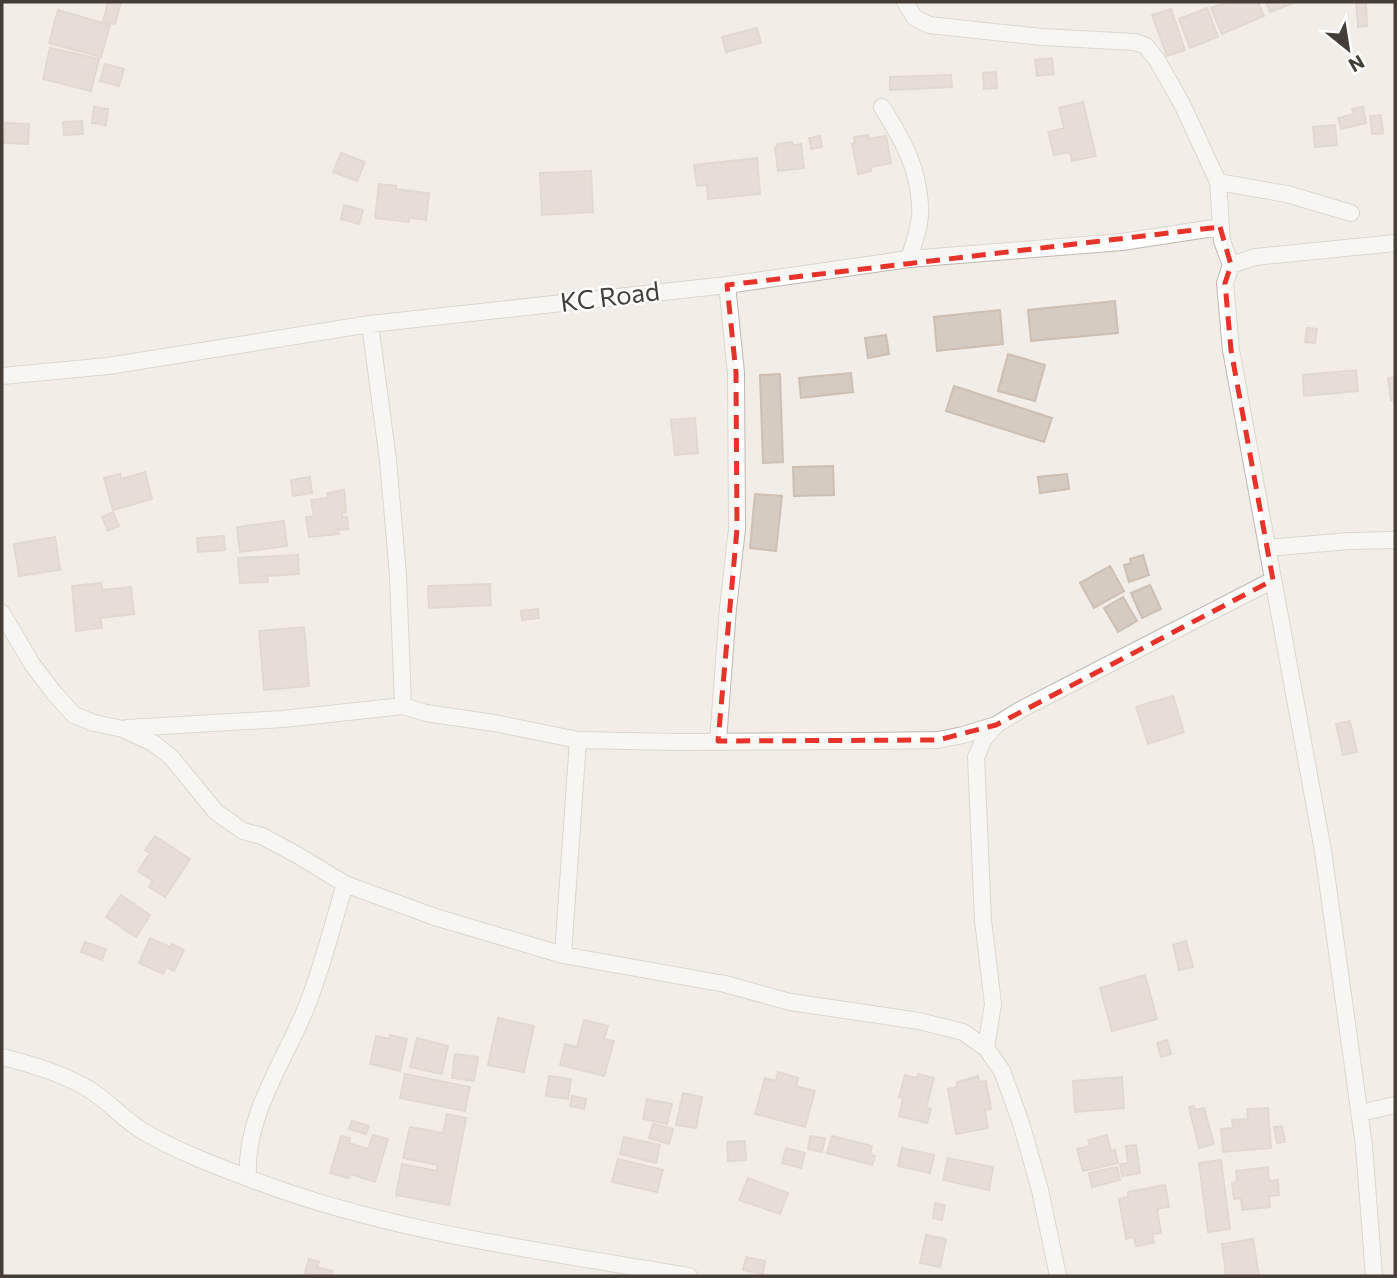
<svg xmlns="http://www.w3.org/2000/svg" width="1397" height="1278" font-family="Commissioner,sans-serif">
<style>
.building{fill:#d6cbc1;stroke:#cdbfb2;stroke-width:2}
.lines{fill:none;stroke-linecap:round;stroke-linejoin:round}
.street-casing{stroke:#c0b7ae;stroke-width:18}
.street{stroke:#fff;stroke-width:16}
.marked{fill:none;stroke:#e7332a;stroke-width:5;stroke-dasharray:14 9;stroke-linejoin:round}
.labels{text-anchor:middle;stroke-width:5;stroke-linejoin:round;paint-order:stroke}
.street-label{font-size:26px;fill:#443e37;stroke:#fff}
</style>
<rect width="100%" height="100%" fill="#f2eee7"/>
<path class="building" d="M108,2H121L115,24L103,21Z
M1227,2H1258L1264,16L1222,34L1211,8Z
M1266,2H1296L1270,12Z
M1356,2H1366L1367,26L1358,27Z
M1207,8L1218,37L1190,48L1179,19Z
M1171,9L1185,50L1167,56L1152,15Z
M58,10L110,25L101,57L49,43Z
M757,28L761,43L726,52L722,37Z
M50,48L99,59L91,91L43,79Z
M1052,58L1054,74L1037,76L1035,60Z
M105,64L124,69L119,86L100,81Z
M996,72L997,88L984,89L983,73Z
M951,75L952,87L890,90V77Z
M1083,102L1096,156L1072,161L1070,152L1054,155L1048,132L1064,128L1059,108Z
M94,107L108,109L106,125L92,123Z
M1363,107L1366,123L1341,129L1338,118L1354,114L1352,109Z
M1381,115L1383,133L1372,134L1370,116Z
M82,121L83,134L64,135L63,122Z
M5,123L29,124L28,144L4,143Z
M1335,125L1337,145L1315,147L1313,127Z
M868,135V139L886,136L891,163L871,167V171L858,174L852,144L855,143L854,137Z
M820,136L822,147L811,149L809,138Z
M792,142L793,145L801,144L804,168L778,171L775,148H777V144Z
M341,153L365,162L357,181L333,172Z
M757,158L760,194L708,199L707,185L697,186L694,165Z
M591,171L593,212L542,215L540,173Z
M379,184L396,186V189L429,193L426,220L409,218V222L375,218Z
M344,205L363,210L359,224L341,219Z
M1115,301L1118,333L1031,341L1028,310Z
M1000,310L1003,344L937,351L934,317Z
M1307,328L1317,329L1315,343L1305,342Z
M886,335L889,354L868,358L865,338Z
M1008,354L1045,365L1035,401L998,391Z
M1356,370L1358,391L1304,396L1303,375Z
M851,373L853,392L801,398L799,378Z
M780,374L783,462L763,463L760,375Z
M1395,377V400H1391L1388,378Z
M954,386L1052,418L1044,442L946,411Z
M695,418L698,453L675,455L671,420Z
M833,466L834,495L794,496L793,467Z
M145,472L152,499L113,510L104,478L120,474L121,479Z
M1067,474L1069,489L1040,493L1038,477Z
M310,477L312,493L293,496L291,480Z
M344,490L346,512L342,513V517H347L348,529L338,530L339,534L309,537L306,517L314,516L311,500L328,498L327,493Z
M755,494L782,496L776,551L750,548Z
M113,512L119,526L108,531L102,517Z
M284,521L287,546L240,552L237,527Z
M224,536L225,550L198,552L197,538Z
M55,537L60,570L19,576L14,544Z
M298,555L299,574L267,576L268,582L240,583L238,558Z
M1143,555L1149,575L1129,582L1124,565L1131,563L1130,559Z
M1110,566L1124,591L1094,608L1080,583Z
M101,583L102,590L131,587L134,614L100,618L102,628L76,631L72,586Z
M490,584L491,605L429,608L428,586Z
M1150,585L1161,609L1142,618L1131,593Z
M1123,597L1137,621L1118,632L1104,608Z
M538,609L539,618L522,620L521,611Z
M304,627L309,686L264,690L259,631Z
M1173,696L1184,732L1148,744L1136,707Z
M1350,721L1357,752L1343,755L1336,724Z
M155,836L190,859L165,897L149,887L153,881L138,871L150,853L145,850Z
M121,895L150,915L136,937L106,917Z
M150,938L170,947L172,944L184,950L174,971L166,967L163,974L139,963Z
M1186,941L1193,967L1179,970L1173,945Z
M85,942L106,949L102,960L81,952Z
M1145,975L1157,1019L1112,1031L1100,988Z
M498,1018L534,1026L524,1072L488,1065Z
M584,1020L608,1026L604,1039L614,1041L604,1076L560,1065L565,1044L577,1047Z
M390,1035L407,1039L400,1071L370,1064L376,1036L389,1039Z
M417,1038L448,1046L442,1074L410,1067Z
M1167,1040L1171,1054L1161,1057L1157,1043Z
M455,1054L478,1057L474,1081L452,1078Z
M778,1072L798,1078L796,1086L815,1091L805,1127L755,1114L765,1078L776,1081Z
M405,1074L470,1087L465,1111L400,1098Z
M918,1074L934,1078L926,1108L931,1109L927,1123L899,1116L903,1098L899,1097L905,1075L917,1078Z
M549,1076L571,1079L568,1099L546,1096Z
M978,1076L979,1082L986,1081L991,1109L985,1110L988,1128L956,1134L948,1089L957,1087V1082Z
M1122,1077L1124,1108L1075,1112L1073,1081Z
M683,1093L702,1097L696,1128L676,1125Z
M572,1096L586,1099L584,1109L570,1106Z
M647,1099L672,1104L667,1124L643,1119Z
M1194,1106L1195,1110L1204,1108L1214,1144L1199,1148L1189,1107Z
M1268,1108L1271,1148L1223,1152L1221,1129L1233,1128L1232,1120L1248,1119L1247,1109Z
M447,1114L466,1118L449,1205L396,1195L402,1164L437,1171L438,1165L403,1158L410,1127L443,1133Z
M352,1121L369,1126L366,1134L349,1129Z
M653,1124L673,1129L669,1144L649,1138Z
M1282,1126L1285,1142L1277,1143L1274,1127Z
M373,1135L388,1139L375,1182L350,1174L348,1178L330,1173L341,1136L350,1138L349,1143L368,1149Z
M1107,1135L1111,1151L1115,1150L1118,1163L1083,1171L1077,1149L1090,1146L1088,1140Z
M810,1136L825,1138L822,1152L808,1149Z
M832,1136L872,1146L870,1155L875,1156L872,1165L827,1153Z
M624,1137L660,1145L656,1163L620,1154Z
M745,1141L746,1160L728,1161L727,1142Z
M1136,1145L1140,1173L1122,1176L1120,1164L1128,1163L1126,1146Z
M786,1148L805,1153L801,1168L782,1163Z
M902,1148L934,1155L930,1173L898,1166Z
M948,1158L993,1167L989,1190L943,1180Z
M618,1159L663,1170L657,1192L612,1182Z
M1221,1160L1230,1229L1208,1232L1199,1163Z
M1117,1167L1120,1180L1092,1187L1089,1173Z
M1268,1167L1269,1181L1278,1180L1279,1195L1269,1196L1270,1207L1242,1210L1241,1198L1234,1199L1232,1183L1237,1182L1236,1171Z
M748,1178L788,1193L780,1214L739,1200Z
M1165,1185L1169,1207L1157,1209L1161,1233L1152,1234L1154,1243L1136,1246L1134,1237L1126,1239L1119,1199L1128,1197V1192Z
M935,1203L945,1205L942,1220L933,1218Z
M926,1235L946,1239L940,1267L920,1263Z
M1253,1239L1259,1276H1226L1222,1244Z
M746,1257L765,1261L763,1274L743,1270Z
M309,1259L319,1262L317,1267L332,1271L331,1276H310L305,1273Z"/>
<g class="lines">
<defs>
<path id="street" d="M905,2L915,18L929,25L1042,37L1135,42L1146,46L1157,60L1182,104L1218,182L1222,241L1231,265
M882,107C902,139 918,166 920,205C922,222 914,242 909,259
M1218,182L1287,194L1351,213
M370,324L388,460L398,575L403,706
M2,376L108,366L370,324L727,285L909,259L1122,242L1220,227
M1268,548L1349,541L1395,540
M2,613L32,664L54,693L74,715L94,723L123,729L153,743L171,757L216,812L243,831L262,836L299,856L345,884L435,917L563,955L725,984L790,1002L919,1021L963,1032L986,1048L1002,1071L1021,1123L1040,1190L1058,1276
M127,728L283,719L403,706L426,713L494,723L578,740L678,742L870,741L938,740L963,735L996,725L1020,710L1273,580
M718,741L728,608L737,529L736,373L727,285
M563,955L578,740
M986,1048L993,1004L983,920L976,757L984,739L996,725
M2,1057C31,1064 61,1073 87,1088C108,1100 124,1121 146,1133C177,1151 214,1165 248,1178C387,1232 542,1251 689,1276
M1360,1113L1395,1105
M248,1178C244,1115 286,1060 308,1003C323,965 333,923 345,884
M1374,1276L1364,1146L1323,851L1231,350L1225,283L1231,265L1255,257L1395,243"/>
</defs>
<use href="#street" class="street-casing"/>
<use href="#street" class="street"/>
</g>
<path d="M0 0H1397V1278H0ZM1220,227L1231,265L1225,283L1231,350L1273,580L996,725L938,740L718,741L737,529L736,373L727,285Z" fill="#f2eee7" fill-opacity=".55" fill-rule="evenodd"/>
<path class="marked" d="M1220,227L1231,265L1225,283L1231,350L1273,580L996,725L938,740L718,741L737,529L736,373L727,285Z"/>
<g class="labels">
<g class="street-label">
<text transform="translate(610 297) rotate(-7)" y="9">KC Road</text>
</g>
</g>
<rect width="1397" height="1278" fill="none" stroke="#443e37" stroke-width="7"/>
<g transform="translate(1348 49) rotate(150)" stroke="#ffffff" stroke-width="5" paint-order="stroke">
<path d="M0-5L12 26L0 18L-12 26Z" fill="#443e37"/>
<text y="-10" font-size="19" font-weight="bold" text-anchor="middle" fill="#443e37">N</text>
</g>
</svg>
